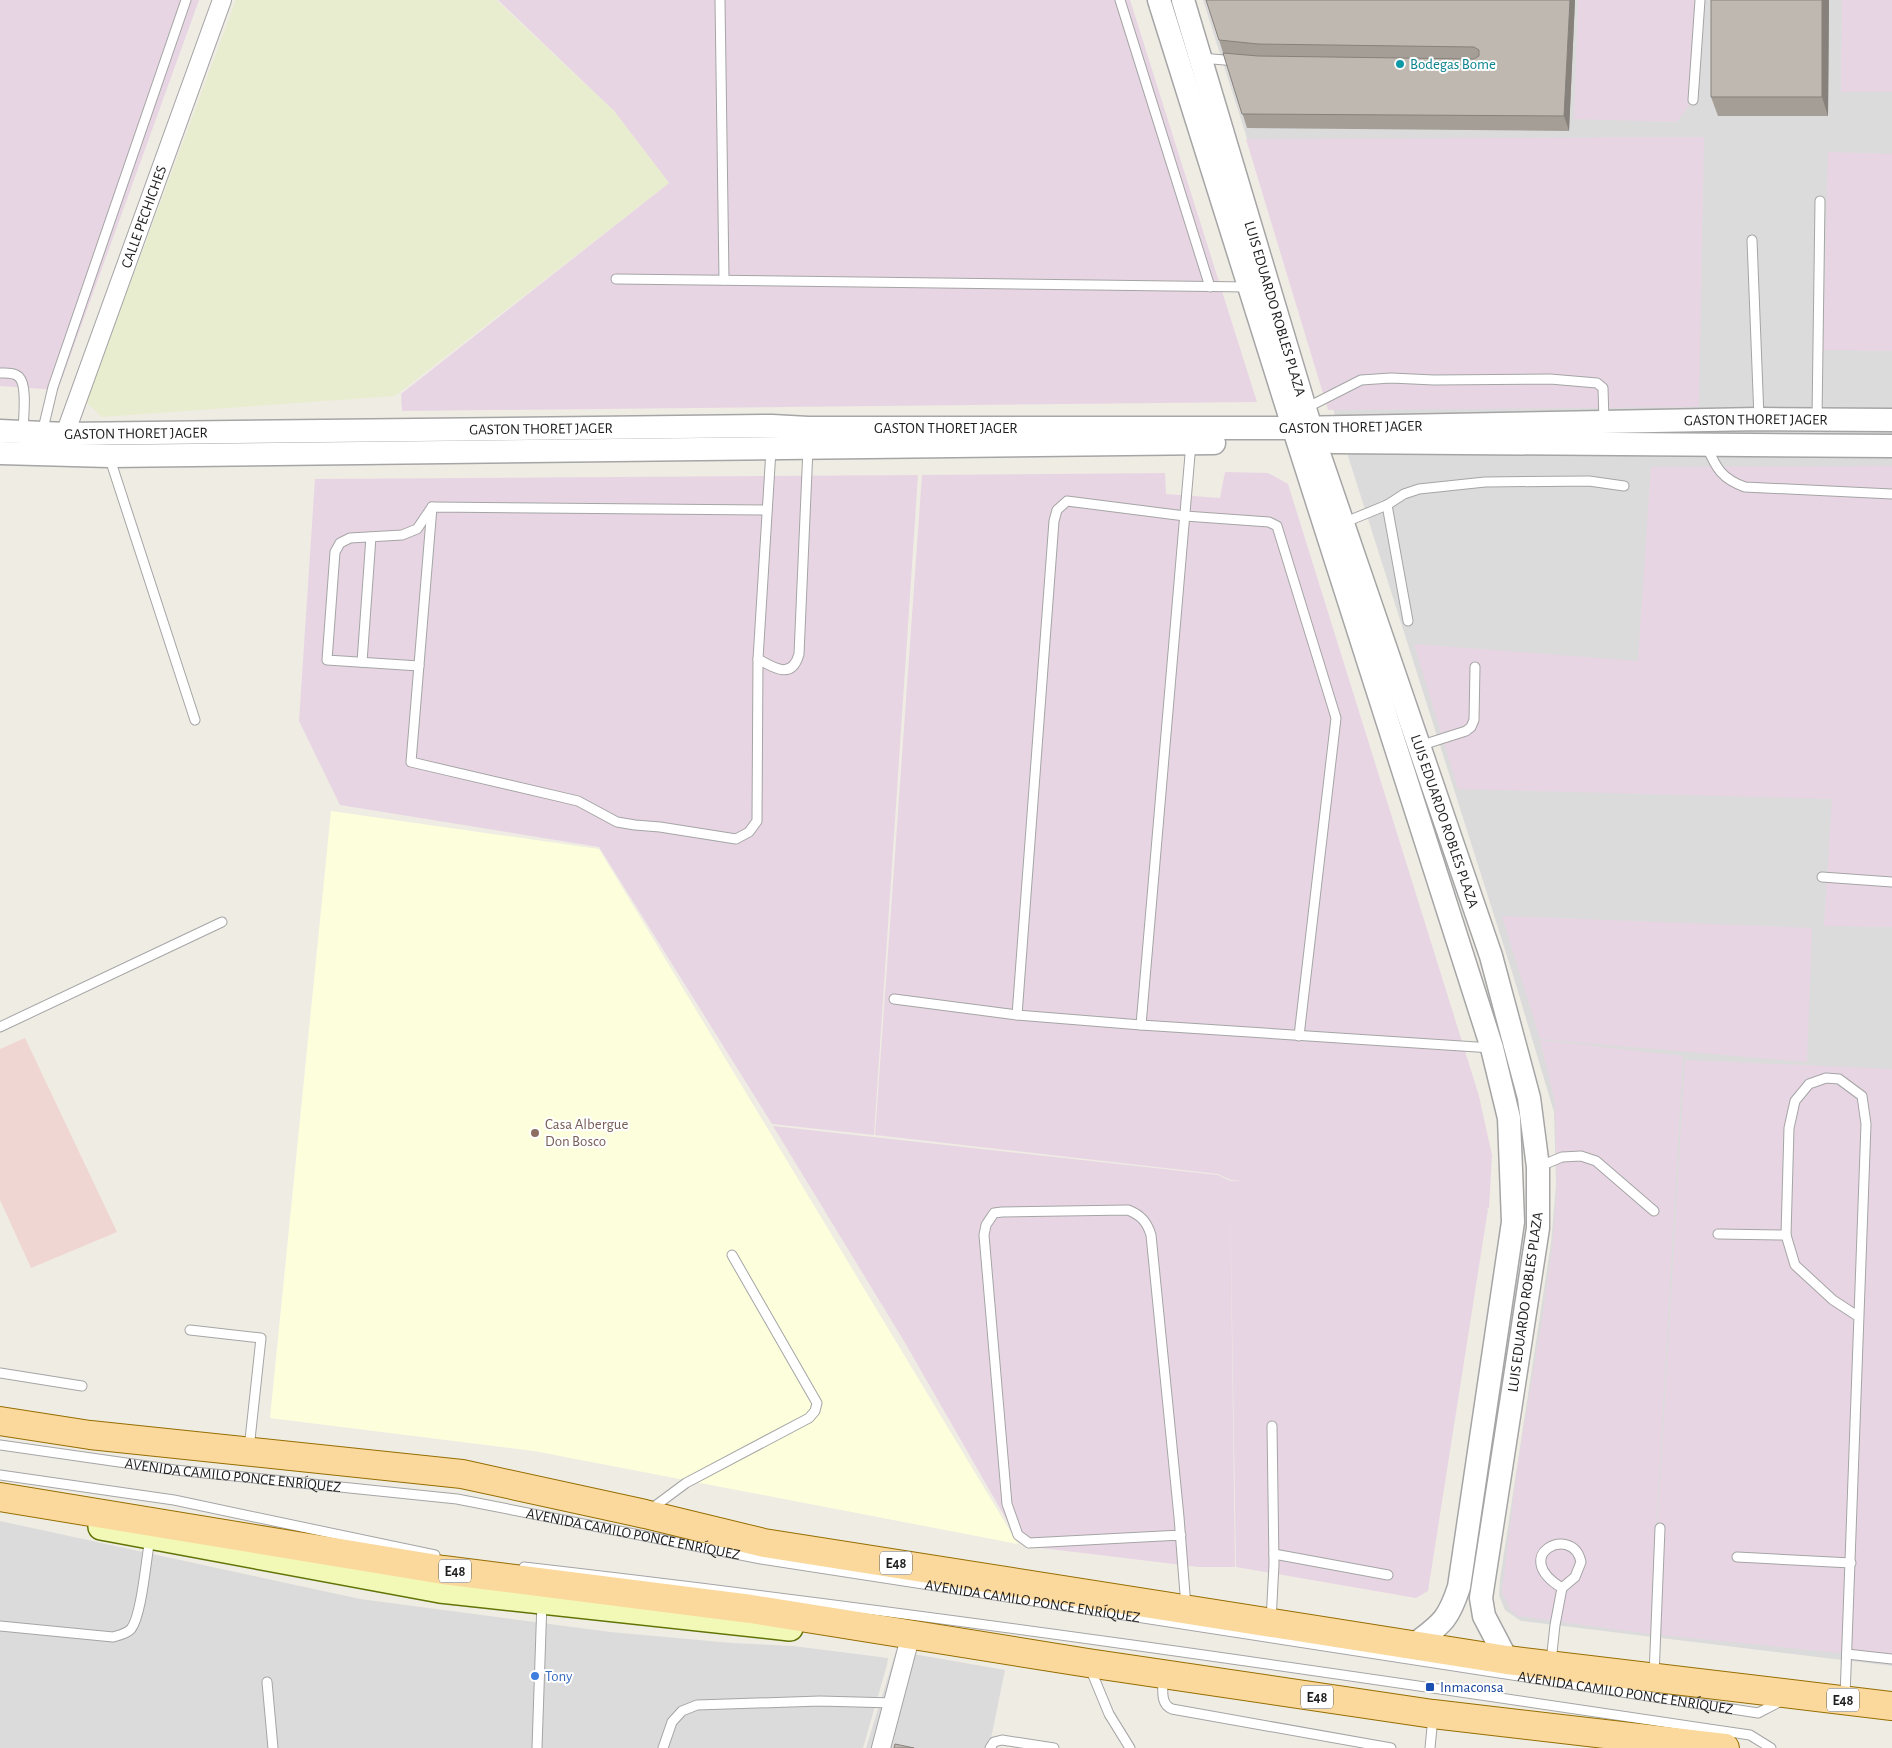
<svg xmlns="http://www.w3.org/2000/svg" width="1892" height="1748" font-family="'Alegreya Sans',sans-serif">
<style>
.residential{fill:#dcdbdb}
.commercial{fill:#f0d6d3}
.industrial{fill:#e8d5e3}
.education{fill:#fdffdc}
.farmland{fill:#e9edcf}
.lines{fill:none;stroke-linecap:round;stroke-linejoin:round}
.service-casing{stroke:#a5a5a5;stroke-width:11}
.minor-casing{stroke:#a5a5a5;stroke-width:20}
.tertiary-casing{stroke:#a5a5a5;stroke-width:25}
.secondary-casing{stroke:#617405;stroke-width:28}
.primary-casing{stroke:#966e01;stroke-width:30}
.service{stroke:#fff;stroke-width:9}
.minor{stroke:#fff;stroke-width:18}
.tertiary{stroke:#fff;stroke-width:22}
.secondary{stroke:#f2f9b7;stroke-width:25}
.primary{stroke:#fbd89c;stroke-width:28}
.wall{fill:#a49e97}
.shaded-wall{fill:#86817b}
.building{fill:#bfb8b0;stroke:#86817b}
.culture-dot{fill:#0f9aa8;stroke:#fff;stroke-width:2}
.education-dot{fill:#8d6e63;stroke:#fff;stroke-width:2}
.shop-dot{fill:#3f7fe0;stroke:#fff;stroke-width:2}
.transit-dot{fill:#1a4fb4;stroke:#fff;stroke-width:2}
.labels{text-anchor:middle;stroke-width:4;stroke-linejoin:round;paint-order:stroke}
.shield{fill:#fff;stroke:#626262;stroke-width:1}
.shield-label{font-size:14px;font-weight:bold;fill:#1e1e1e}
.culture-label{font-size:15px;fill:#0d838f;stroke:#fff;text-anchor:start}
.street-label{font-size:15px;fill:#1e1e1e;stroke:#fff}
.education-label{font-size:15px;fill:#785e54;stroke:#fff;text-anchor:start}
.shop-label{font-size:15px;fill:#366cbe;stroke:#fff;text-anchor:start}
.transit-label{font-size:15px;fill:#164399;stroke:#fff;text-anchor:start}
</style>
<rect width="100%" height="100%" fill="#efece4"/>
<path class="residential" d="M1203,0H1892V1666L1521,1621L1505,1610L1499,1595L1500,1579L1551,1243L1556,1185L1554,1112L1513,975Z
M0,1521L360,1599L610,1632L732,1643L793,1646L888,1658L887,1665L863,1748H0Z
M896,1651L1005,1670L989,1748H866Z"/>
<path class="commercial" d="M25,1038L117,1232L31,1268L0,1200V1049Z"/>
<path class="industrial" d="M0,0H199L58,390L0,386Z
M498,0H1130L1257,402L402,411L401,394L669,183L614,111Z
M1578,0H1695L1693,100L1677,122L1574,119Z
M1842,0H1892V92H1841Z
M1704,137L1699,407L1328,410L1246,139Z
M1828,152L1892,154V351L1823,350Z
M1892,466V927L1824,926L1832,799L1458,789L1414,644L1638,661L1651,467Z
M1225,472L1268,473L1288,484L1479,1096L1492,1155L1489,1208H1486L1488,1209L1428,1591L1416,1598L1236,1567L1230,1194L1235,1567H1199L1033,1547L1017,1538L904,1341L773,1126L1218,1175L1230,1181L1242,1180H1231L1218,1174L875,1135L922,475L1165,473L1166,494L1220,498Z
M918,475L874,1135L772,1124L599,847L340,805L299,721L315,479Z
M1502,916L1812,928L1807,1062L1540,1039Z
M1540,1040L1683,1056L1650,1634L1518,1616L1510,1609L1502,1592L1518,1463L1542,1321L1553,1242L1557,1187L1555,1102Z
M1685,1060L1892,1069V1658L1651,1634Z"/>
<path class="education" d="M331,811L599,849L1018,1544L534,1451L270,1418Z"/>
<path class="farmland" d="M236,0H496L614,111L669,183L395,396L102,417L86,402Z"/>
<g class="lines">
<defs>
<g id="service">
<path d="M720,0L724,280"/>
<path d="M1120,0L1210,287"/>
<path d="M1201,58L1236,61"/>
<path d="M1693,100L1700,0"/>
<path d="M1752,240L1759,418"/>
<path d="M616,279L1249,287"/>
<path d="M0,373C6,373 14,372 19,377C28,386 23,419 23,431"/>
<path d="M1306,408L1361,380L1391,378L1434,380L1550,379L1597,383L1603,388L1604,421"/>
<path d="M1817,419L1820,201"/>
<path d="M42,433L53,387L186,0"/>
<path d="M1707,447C1716,468 1722,479 1745,487L1892,494"/>
<path d="M109,456L195,720"/>
<path d="M1387,505L1408,621"/>
<path d="M767,510L432,507L411,762L578,801L617,822L635,825L660,827L736,839L749,832L757,821L758,659L771,450"/>
<path d="M1343,523L1387,505L1404,494L1419,489L1485,482L1589,481L1624,486"/>
<path d="M758,659C774,668 792,680 799,654L808,448"/>
<path d="M362,662L371,537"/>
<path d="M419,666L327,660L335,552L340,543L350,538L402,535L417,529L432,507"/>
<path d="M1419,746L1466,731L1471,727L1474,720L1475,667"/>
<path d="M1822,877L1892,882"/>
<path d="M894,999L1017,1015L1141,1025L1492,1048"/>
<path d="M1017,1015L1054,521L1057,510L1067,501L1185,516L1269,522L1277,526L1336,718L1299,1036"/>
<path d="M1141,1025L1191,443"/>
<path d="M0,1027L222,922"/>
<path d="M1538,1167L1562,1157L1581,1156L1596,1161L1654,1211"/>
<path d="M1718,1234L1786,1235"/>
<path d="M190,1330L261,1338L249,1449"/>
<path d="M0,1373L82,1386"/>
<path id="s1" d="M0,1445L175,1470L457,1499L761,1559L1758,1713L1783,1700"/>
<path d="M0,1475L174,1500L435,1555"/>
<path d="M651,1509L686,1483L809,1418L815,1411L817,1403L732,1255"/>
<path d="M1181,1535L1029,1543L1018,1535L1007,1504L984,1235L986,1225L994,1213L1002,1212L1128,1210C1141,1215 1147,1222 1151,1235L1179,1517L1186,1607"/>
<path d="M1274,1554L1388,1575"/>
<path d="M1737,1557L1851,1563"/>
<path d="M524,1567C934,1614 1342,1674 1750,1735L1771,1748"/>
<path d="M1271,1621L1274,1564L1272,1426"/>
<path d="M0,1626L113,1637C120,1635 126,1634 131,1629C142,1615 146,1558 150,1539"/>
<path d="M1847,1654L1892,1659"/>
<path d="M1551,1662L1555,1625L1562,1588L1575,1577L1581,1562C1573,1523 1508,1555 1562,1588"/>
<path d="M1090,1668L1109,1714L1130,1748"/>
<path d="M1654,1676L1660,1528"/>
<path d="M1163,1678C1163,1690 1160,1704 1172,1709L1391,1748"/>
<path d="M267,1682L273,1748"/>
<path d="M1845,1697L1866,1124L1862,1096L1839,1079L1826,1078L1809,1084L1795,1101L1789,1128L1786,1235L1795,1265L1833,1300L1859,1317"/>
<path d="M537,1748L542,1601"/>
<path d="M663,1748L672,1722L682,1711L697,1705L820,1701L893,1703"/>
<path d="M990,1748L994,1742L1002,1740L1054,1748"/>
<path d="M1430,1748L1433,1717"/>
</g>
<g id="minor">
<path id="s2" d="M65,434L222,0"/>
<path d="M881,1748L911,1634"/>
</g>
<g id="tertiary">
<path d="M1159,0L1298,442L1492,1048L1509,1118L1513,1222L1459,1587C1448,1621 1441,1624 1414,1645"/>
<path id="s3" d="M1183,0L1315,442L1491,956L1529,1098L1538,1167V1228L1481,1598L1484,1616L1507,1660"/>
<path id="s4" d="M0,431L65,434L772,426L808,428H1294L1759,419L1892,420"/>
<path d="M1333,442L1892,446"/>
<path d="M0,453L109,456L1214,443"/>
</g>
<path id="secondary" d="M101,1527L440,1590L790,1628"/>
<path id="primary" d="M0,1421L90,1435L462,1474L645,1514L764,1543L1507,1660L1892,1706
M0,1497L443,1570L751,1609L1088,1663L1433,1714L1725,1748"/>
</defs>
<use href="#service" class="service-casing"/>
<use href="#minor" class="minor-casing"/>
<use href="#tertiary" class="tertiary-casing"/>
<use href="#secondary" class="secondary-casing"/>
<use href="#primary" class="primary-casing"/>
<use href="#service" class="service"/>
<use href="#minor" class="minor"/>
<use href="#tertiary" class="tertiary"/>
<use href="#secondary" class="secondary"/>
<use href="#primary" class="primary"/>
</g>
<path class="wall" d="M1575,0L1569,131L1247,128L1219,40Z
M1711,0H1829L1828,116H1718L1711,97Z"/>
<path class="shaded-wall" d="M1570,0H1575L1569,131L1564,116Z
M1822,0H1829L1828,116L1822,97Z"/>
<path class="building" d="M1206,0H1570L1564,116L1242,114L1223,53L1258,56L1474,59L1479,56V50L1474,47L1258,44L1219,40Z
M1711,0H1822V97H1711Z
M895,1744L914,1748H894Z"/>
<circle class="culture-dot" cx="1400" cy="64" r="5"/>
<circle class="education-dot" cx="535" cy="1133" r="5"/>
<circle class="shop-dot" cx="535" cy="1676" r="5"/>
<rect class="transit-dot" x="1425" y="1682" width="10" height="10" rx="2.5"/>
<g class="labels">
<g class="shield">
<rect x="880" y="1551.5" width="32" height="23" rx="4"/>
<rect x="439" y="1559.5" width="32" height="23" rx="4"/>
<rect x="1301" y="1685.5" width="32" height="23" rx="4"/>
<rect x="1827" y="1688.5" width="32" height="23" rx="4"/>
</g>
<g class="shield-label">
<text x="896" y="1568">E48</text>
<text x="455" y="1576">E48</text>
<text x="1317" y="1702">E48</text>
<text x="1843" y="1705">E48</text>
</g>
<g class="culture-label">
<text x="1410" y="69">Bodegas Bome</text>
</g>
<g class="street-label">
<text dy="5" stroke="none"><textPath href="#s2" startOffset="231">CALLE PECHICHES</textPath></text>
<text dy="5" stroke="none"><textPath href="#s3" startOffset="322">LUIS EDUARDO ROBLES PLAZA</textPath></text>
<text dy="5" stroke="none"><textPath href="#s4" startOffset="1756">GASTON THORET JAGER</textPath></text>
<text dy="5" stroke="none"><textPath href="#s4" startOffset="1351">GASTON THORET JAGER</textPath></text>
<text dy="5" stroke="none"><textPath href="#s4" startOffset="946">GASTON THORET JAGER</textPath></text>
<text dy="5" stroke="none"><textPath href="#s4" startOffset="541">GASTON THORET JAGER</textPath></text>
<text dy="5" stroke="none"><textPath href="#s4" startOffset="136">GASTON THORET JAGER</textPath></text>
<text dy="5" stroke="none"><textPath href="#s3" startOffset="862">LUIS EDUARDO ROBLES PLAZA</textPath></text>
<text transform="translate(1525 1302) rotate(-82)" y="5">LUIS EDUARDO ROBLES PLAZA</text>
<text dy="5" stroke="none"><textPath href="#s1" startOffset="235">AVENIDA CAMILO PONCE ENRÍQUEZ</textPath></text>
<text dy="5" stroke="none"><textPath href="#s1" startOffset="640">AVENIDA CAMILO PONCE ENRÍQUEZ</textPath></text>
<text dy="5" stroke="none"><textPath href="#s1" startOffset="1045">AVENIDA CAMILO PONCE ENRÍQUEZ</textPath></text>
<text dy="5" stroke="none"><textPath href="#s1" startOffset="1645">AVENIDA CAMILO PONCE ENRÍQUEZ</textPath></text>
</g>
<g class="education-label">
<text x="545" y="1129">Casa Albergue<tspan x="545" dy="17">Don Bosco</tspan></text>
</g>
<g class="shop-label">
<text x="545" y="1681">Tony</text>
</g>
<g class="transit-label">
<text x="1440" y="1692">Inmaconsa</text>
</g>
</g>
</svg>
